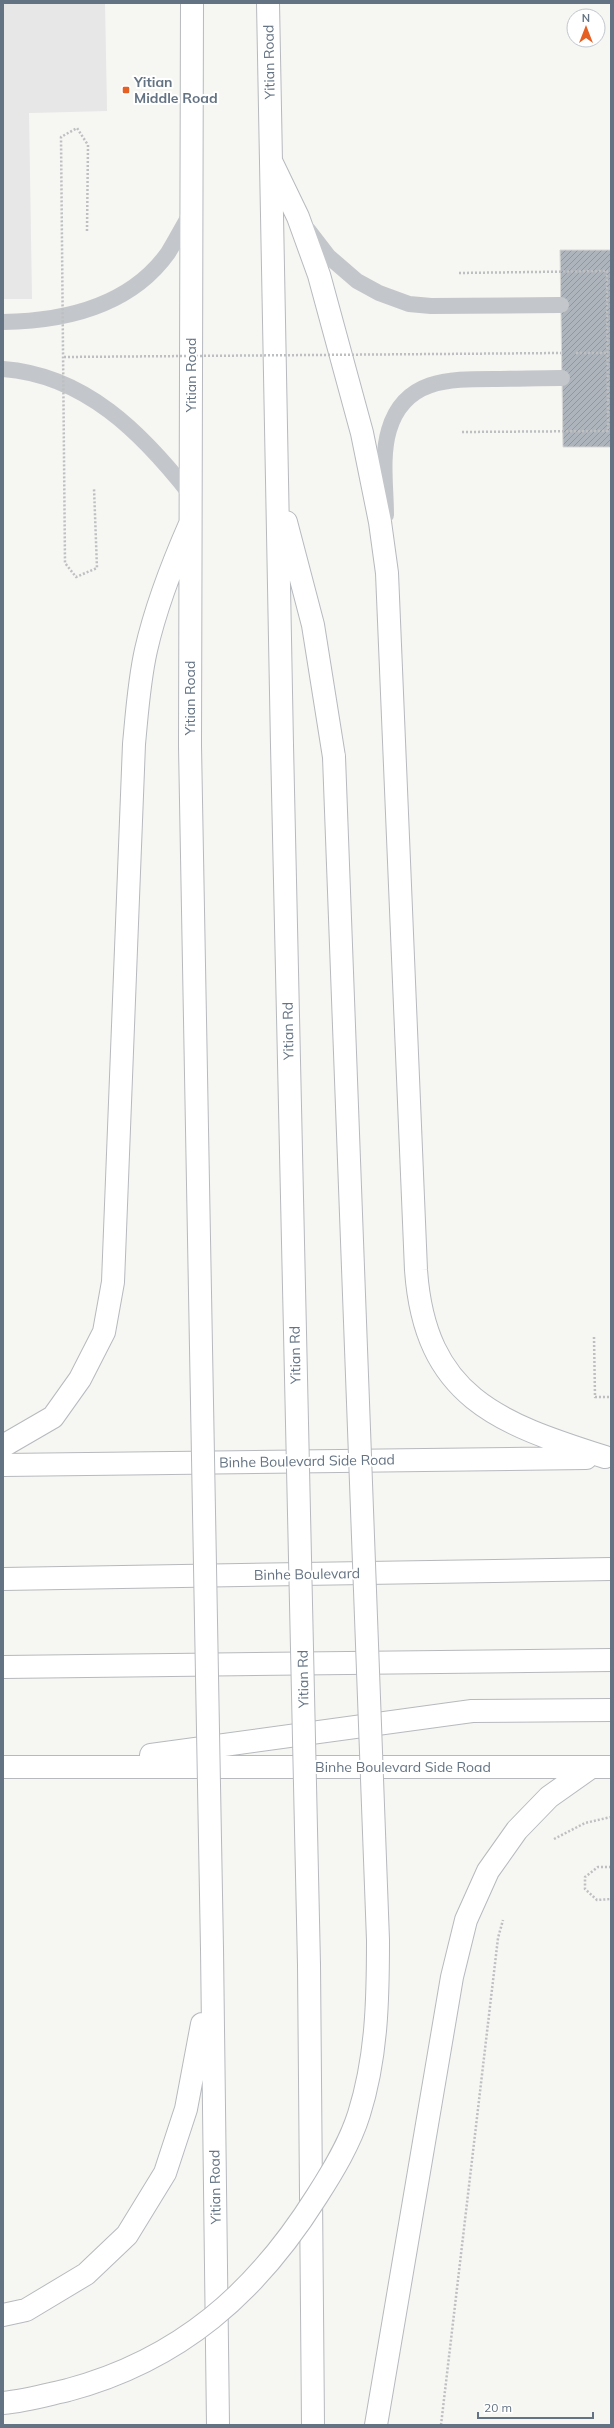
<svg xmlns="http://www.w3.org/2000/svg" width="614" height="2428" font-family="Mulish,sans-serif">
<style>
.built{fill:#e6e7e6}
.building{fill:url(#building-hatch);stroke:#d7d7d5}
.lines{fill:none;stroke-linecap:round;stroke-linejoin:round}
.primary-casing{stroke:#b6babe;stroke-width:24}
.trunk-casing{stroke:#b6b9bc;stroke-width:24}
.path{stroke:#bdbfc1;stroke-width:2.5;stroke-dasharray:2 2;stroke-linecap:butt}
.service{stroke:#c3c6ca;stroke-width:16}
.primary{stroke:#fff;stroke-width:22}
.trunk{stroke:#fff;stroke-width:22}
.primary-bridge-casing{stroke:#b6babe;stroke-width:24;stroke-linecap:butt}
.path-bridge{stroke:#bdbfc1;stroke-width:2.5;stroke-dasharray:2 2;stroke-linecap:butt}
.primary-bridge{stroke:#fff;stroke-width:22}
.poi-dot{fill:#e65f23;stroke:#fff;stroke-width:1.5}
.labels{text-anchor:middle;stroke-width:4;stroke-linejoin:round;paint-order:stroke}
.street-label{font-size:14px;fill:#647384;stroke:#fff}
.poi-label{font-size:14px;font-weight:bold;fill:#647384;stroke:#fff;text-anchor:start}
</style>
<defs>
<pattern id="building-hatch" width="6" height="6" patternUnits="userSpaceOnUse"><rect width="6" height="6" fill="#aeb4bb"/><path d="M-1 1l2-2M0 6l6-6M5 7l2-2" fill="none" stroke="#91979e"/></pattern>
</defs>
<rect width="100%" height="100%" fill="#f6f6f2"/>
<path class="built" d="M3,3H105L107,111L29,113L32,299H3Z"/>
<path class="building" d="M560,250H611V447H563Z"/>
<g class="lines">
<defs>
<path id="primary" d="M268,3L282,745
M271,161L298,217L319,275L362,433L380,522L387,573L416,1270C425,1397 498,1423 605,1457
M286,522L313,625L334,757
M190,746L192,3
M3,1446L53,1417L80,1379L104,1332L113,1282L134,744C137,713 139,681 146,650C156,606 172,565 190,524
M3,1465L586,1458
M151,1755L472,1711L611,1710
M3,1767H611
M212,1949L218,2425
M309,1965L313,2425
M3,2315L26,2310L86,2274L127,2235L165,2173L186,2109L202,2024
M376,2425L452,1977L466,1920L488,1871L517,1830L549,1797L590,1768"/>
<path id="trunk" d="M3,1579L611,1569
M3,1667L611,1660"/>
</defs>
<use href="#primary" class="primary-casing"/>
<use href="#trunk" class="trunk-casing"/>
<path class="path" d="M459,273L607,271L608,431L461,432
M576,353H608
M594,1337L595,1397H611
M554,1839L585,1823L611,1817
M611,1867H598L585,1877V1889L597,1900L611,1899
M441,2425L498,1938L503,1920"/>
<path class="service" d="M308,230L328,256L357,281L379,293L409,304L431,306L561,305
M3,322C65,321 130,306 168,253C176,240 183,226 191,213
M3,369C85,375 142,433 190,494
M386,515C386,488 381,457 389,430C404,379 448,379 493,379C516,379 539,378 562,378"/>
<use href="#primary" class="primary"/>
<use href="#trunk" class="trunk"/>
<defs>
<path id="primary-bridge" d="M282,745L309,1965
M190,746L212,1949
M3,2403C25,2401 46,2395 68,2390C180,2360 256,2293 317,2196C333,2171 350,2143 359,2114C377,2057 378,1999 378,1940L334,757"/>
</defs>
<use href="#primary-bridge" class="primary-bridge-casing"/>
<path class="path-bridge" d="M87,231L88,145L77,128L61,137L65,563L76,577L97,568L94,488
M64,357L561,353"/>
<use href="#primary-bridge" class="primary-bridge"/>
</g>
<rect class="poi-dot" x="122" y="86" width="8" height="8" rx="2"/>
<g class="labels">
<g class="street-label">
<text transform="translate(269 62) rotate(-91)" y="5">Yitian Road</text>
<text transform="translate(191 375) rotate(-90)" y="5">Yitian Road</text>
<text transform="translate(190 698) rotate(-90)" y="5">Yitian Road</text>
<text transform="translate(288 1031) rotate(-91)" y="5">Yitian Rd</text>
<text transform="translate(295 1355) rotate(-91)" y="5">Yitian Rd</text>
<text transform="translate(307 1461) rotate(-1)" y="5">Binhe Boulevard Side Road</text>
<text transform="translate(307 1574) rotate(-1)" y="5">Binhe Boulevard</text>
<text transform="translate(303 1679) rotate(-91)" y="5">Yitian Rd</text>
<text x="403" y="1772">Binhe Boulevard Side Road</text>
<text transform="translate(215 2187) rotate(-91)" y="5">Yitian Road</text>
</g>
<g class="poi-label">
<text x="134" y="87">Yitian<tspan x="134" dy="16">Middle Road</tspan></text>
</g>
</g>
<rect width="614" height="2428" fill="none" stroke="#647384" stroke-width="8"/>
<g transform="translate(586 28)"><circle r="19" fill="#ffffff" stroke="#c1c7ce"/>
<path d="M0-3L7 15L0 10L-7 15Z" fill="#e65f23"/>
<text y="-6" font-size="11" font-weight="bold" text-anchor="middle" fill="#647384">N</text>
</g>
<path d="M478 2412v6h115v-6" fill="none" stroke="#647384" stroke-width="2"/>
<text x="484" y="2412" font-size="12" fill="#647384" stroke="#ffffff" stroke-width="3" paint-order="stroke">20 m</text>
</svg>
